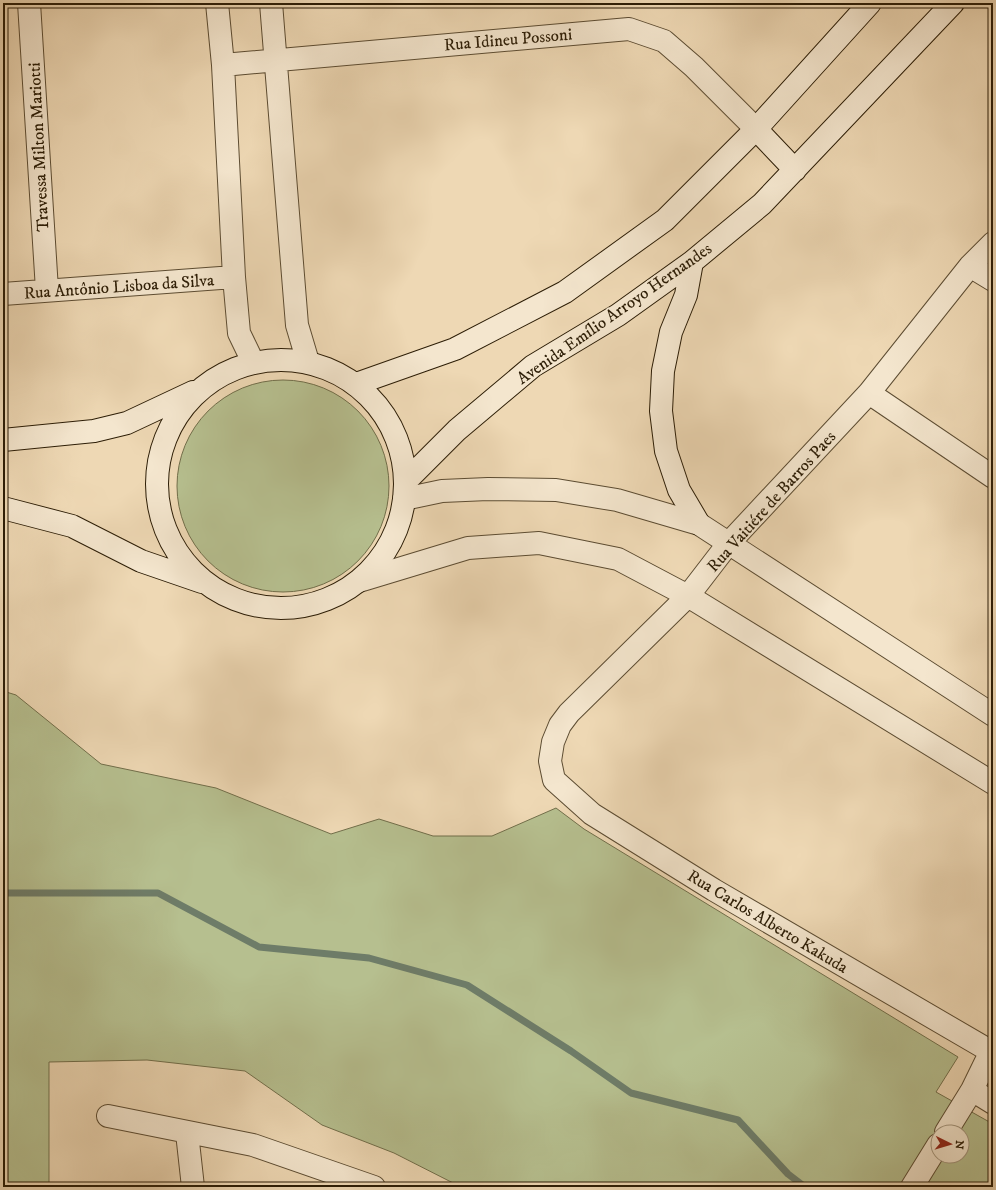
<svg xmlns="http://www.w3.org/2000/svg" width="996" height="1190" font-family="'IM FELL DW Pica',serif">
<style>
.green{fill:#b6bf8f;stroke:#716e4a;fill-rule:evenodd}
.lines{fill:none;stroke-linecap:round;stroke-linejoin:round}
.stream{stroke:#6e7c68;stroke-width:7}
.street-casing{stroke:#5c4c32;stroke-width:24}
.secondary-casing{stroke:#2c1d06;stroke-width:24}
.street{stroke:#f4e6ce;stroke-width:22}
.secondary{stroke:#f4e6ce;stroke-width:22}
.labels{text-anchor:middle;stroke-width:3.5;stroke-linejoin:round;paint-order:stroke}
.street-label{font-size:17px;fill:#2c1d06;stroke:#f4e6ce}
</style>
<rect width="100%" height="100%" fill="#eed8b4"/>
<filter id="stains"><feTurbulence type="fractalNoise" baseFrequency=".005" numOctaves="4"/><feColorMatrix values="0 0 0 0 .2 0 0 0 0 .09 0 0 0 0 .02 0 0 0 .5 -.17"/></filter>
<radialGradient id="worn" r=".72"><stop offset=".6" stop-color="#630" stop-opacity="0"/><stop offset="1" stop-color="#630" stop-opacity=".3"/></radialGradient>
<path class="green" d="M177 486a106 106 0 1 1 212 0a106 106 0 1 1-212 0Z
M3,691L16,695L101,764L216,788L331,834L379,819L433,836H492L556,808L584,829L958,1057L936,1092L993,1124V1187H461L394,1153L322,1125L245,1071L147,1060L49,1062V1187H3ZM938,1132H962V1156H938Z"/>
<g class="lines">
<path class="stream" d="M3,893H158L259,947L369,958L467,985L571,1051L631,1093L738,1120L788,1174L805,1187"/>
<defs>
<path id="street" d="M29,3L47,290
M217,3L223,65L234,277L239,333L253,362
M271,3L297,325L308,362
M223,65L629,29L664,41L694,67L756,129
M970,266L993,280
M3,294L234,277
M869,393L993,477
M404,499L442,491L488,489L556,490L617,500L699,524L993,715
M359,581L468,548L539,543L618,559L688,596L993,783
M990,1051L714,890L592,814L554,780L550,761L553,742L560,725L569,713L688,596L728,544L869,393L970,266L993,243
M972,1090L993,1103
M108,1116L253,1145L374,1187
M946,1132L972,1090L993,1047
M187,1133L193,1187
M912,1187L938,1145"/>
<path id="secondary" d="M756,129L795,170
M692,262L686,295L671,332L663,371L661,411L666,451L679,490L699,524
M157 484a124 124 0 1 1 248 0a124 124 0 1 1-248 0Z
M356,384L455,349L565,292L665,220L756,129L870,3
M3,440L94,431L127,423L193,392
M405,482L457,430L533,366L618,315L692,262L762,204L953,3
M3,508L72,526L141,561L202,582"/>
</defs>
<use href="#street" class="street-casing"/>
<use href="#secondary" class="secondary-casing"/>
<use href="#street" class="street"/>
<use href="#secondary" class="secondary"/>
</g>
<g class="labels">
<g class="street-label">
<text transform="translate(508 39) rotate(-5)" y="6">Rua Idineu Possoni</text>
<text transform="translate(38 147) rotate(-93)" y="6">Travessa Milton Mariotti</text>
<text transform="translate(119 286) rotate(-4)" y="6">Rua Antônio Lisboa da Silva</text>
<text transform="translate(614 313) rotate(-35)" y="6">Avenida Emílio Arroyo Hernandes</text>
<text transform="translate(771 501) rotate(-48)" y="6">Rua Vaitiére de Barros Paes</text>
<text transform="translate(768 921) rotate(31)" y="6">Rua Carlos Alberto Kakuda</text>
</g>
</g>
<rect width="996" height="1190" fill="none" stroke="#eed8b4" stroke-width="16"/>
<rect x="4" y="4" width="988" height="1182" fill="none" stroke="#2c1d06" stroke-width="2"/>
<rect x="8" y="8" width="980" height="1174" fill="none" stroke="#2c1d06"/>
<g transform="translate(950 1144) rotate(95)"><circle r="19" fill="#f4e6ce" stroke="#a4967e"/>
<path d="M0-3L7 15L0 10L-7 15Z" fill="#8f2418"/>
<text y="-6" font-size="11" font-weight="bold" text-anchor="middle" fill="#2c1d06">N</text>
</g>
<rect width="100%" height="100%" filter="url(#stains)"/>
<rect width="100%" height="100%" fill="url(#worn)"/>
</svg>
